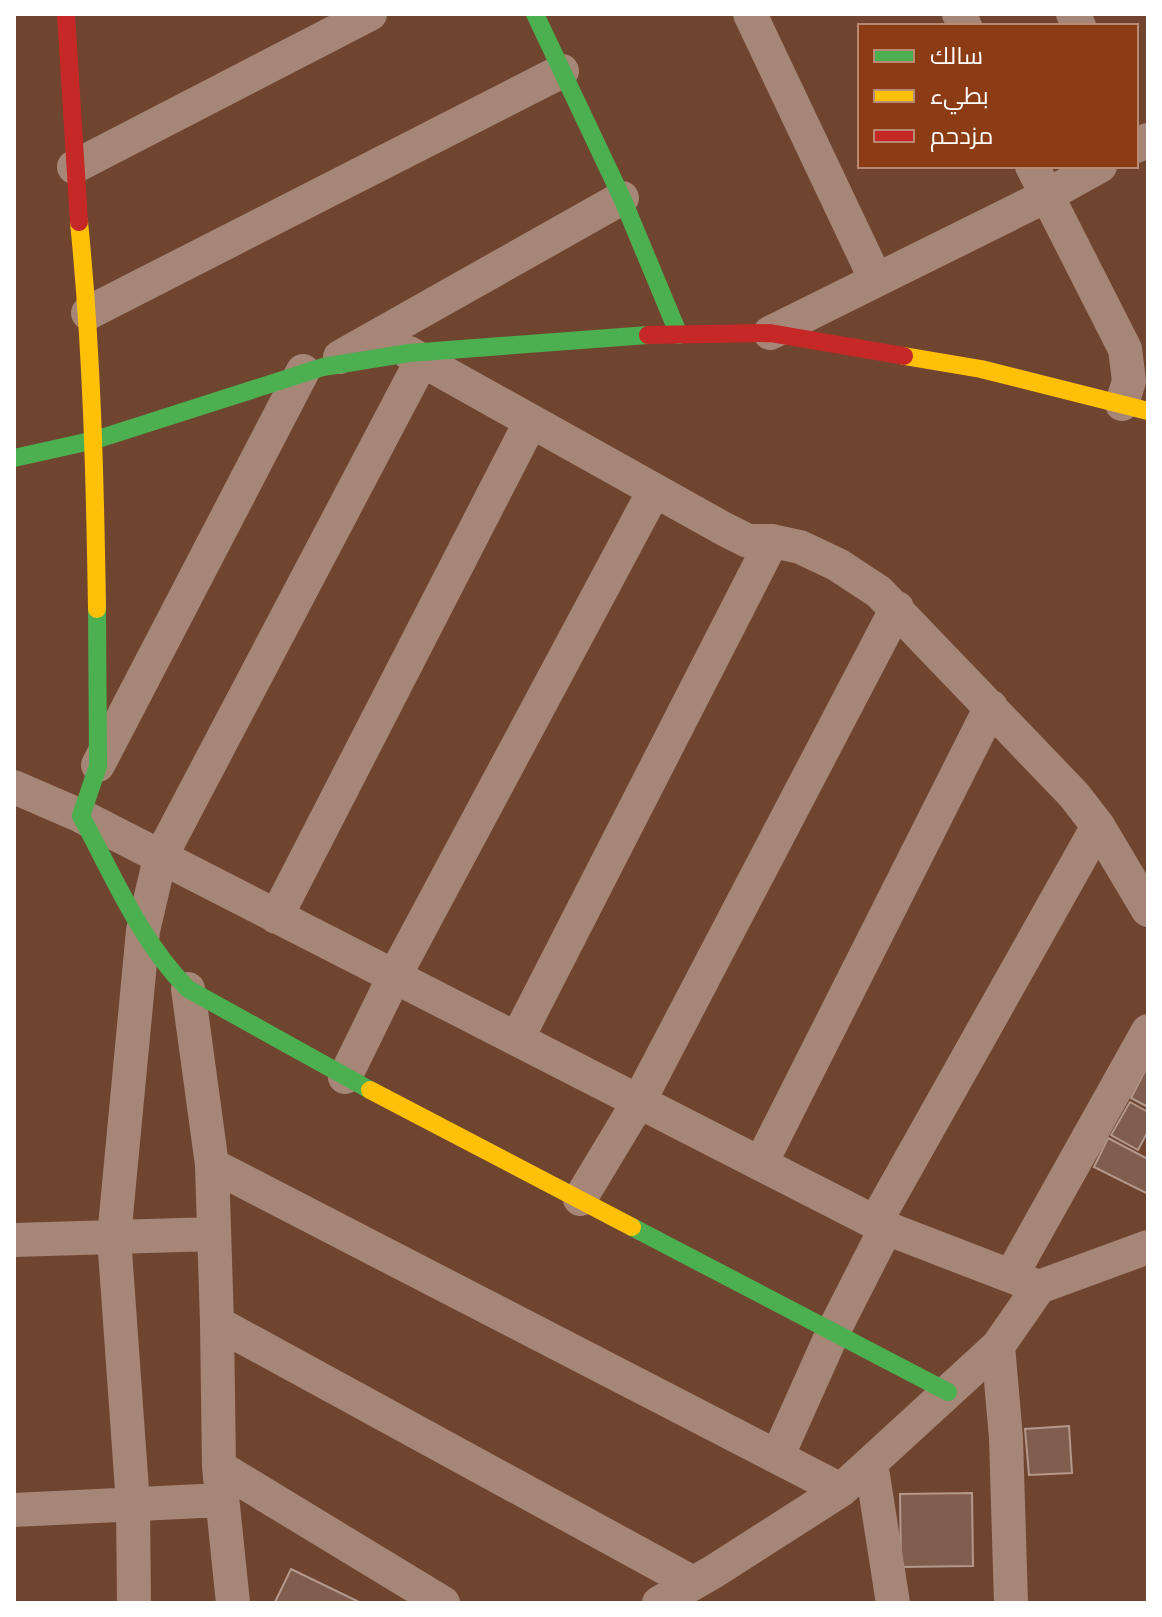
<svg xmlns="http://www.w3.org/2000/svg" width="1162" height="1617" font-family="'Asap Condensed',Cairo,sans-serif">
<style>
.building{fill:#805d4d;stroke:#b3988b;stroke-width:2}
.lines{fill:none;stroke-linecap:round;stroke-linejoin:round}
.street{stroke:#a58677;stroke-width:34}
.fast{stroke:#4caf50;stroke-width:18}
.slow{stroke:#ffc107;stroke-width:18}
.jam{stroke:#c62828;stroke-width:18}
</style>
<rect width="100%" height="100%" fill="#704530"/>
<path class="building" d="M1148,1065V1107L1131,1098Z
M1130,1102L1148,1112V1131L1138,1150L1111,1135Z
M1108,1138L1148,1159V1194L1094,1167Z
M1069,1426L1072,1473L1029,1475L1025,1429Z
M972,1493L973,1566L901,1567L900,1494Z
M291,1569L361,1603L275,1602Z"/>
<g class="lines">
<path class="street" d="M750,14L876,280
M959,14L965,26
M1073,14L1079,26
M1136,146L1148,140
M1032,166L1125,349L1129,381L1122,404
M74,167L370,14
M88,313L562,71
M770,333L1046,196L1100,166
M409,353L724,529L748,541H772L800,547L838,565L879,592L1074,795L1098,826L1148,910
M340,357L622,198
M98,765L303,371
M14,787L81,816L886,1228L1039,1287
M276,917L531,421
M188,989L212,1165L217,1323L219,1467L233,1603
M517,1039L772,541
M345,1077L394,977L654,491
M761,1163L991,707
M212,1165L841,1490
M580,1199L639,1101L897,608
M876,1221L1098,826
M14,1240L214,1234
M1011,1276L1148,1031
M217,1323L693,1583
M998,1346L1006,1438L1011,1603
M777,1457L833,1332L886,1228
M871,1463L893,1603
M219,1467L443,1603
M14,1510L222,1500
M134,1603L133,1504L114,1237L143,931L160,858L422,360
M659,1603L713,1572L841,1490L998,1346L1039,1287L1148,1247"/>
<path class="fast" d="M535,14L622,198L679,335
M14,458L95,440L323,367L409,353L648,335
M97,609L98,766L81,816C113,875 140,941 188,989L370,1090
M632,1227L948,1392"/>
<path class="slow" d="M79,222C92,351 95,480 97,609
M904,356L981,369L1148,411
M370,1090L632,1227"/>
<path class="jam" d="M66,14L79,222
M648,335L770,333L904,356"/>
</g>
<rect width="1162" height="1617" fill="none" stroke="#ffffff" stroke-width="32"/>
<rect x="858" y="24" width="280" height="144" fill="#8b3c15" stroke="#b98a73" stroke-width="2"/>
<rect x="874" y="50" width="40" height="12" fill="#4caf50" stroke="#b98a73" stroke-width="2"/>
<text x="930" y="64" font-size="24" fill="#ffffff">سالك</text>
<rect x="874" y="90" width="40" height="12" fill="#ffc107" stroke="#b98a73" stroke-width="2"/>
<text x="930" y="104" font-size="24" fill="#ffffff">بطيء</text>
<rect x="874" y="130" width="40" height="12" fill="#c62828" stroke="#b98a73" stroke-width="2"/>
<text x="930" y="144" font-size="24" fill="#ffffff">مزدحم</text>
</svg>
